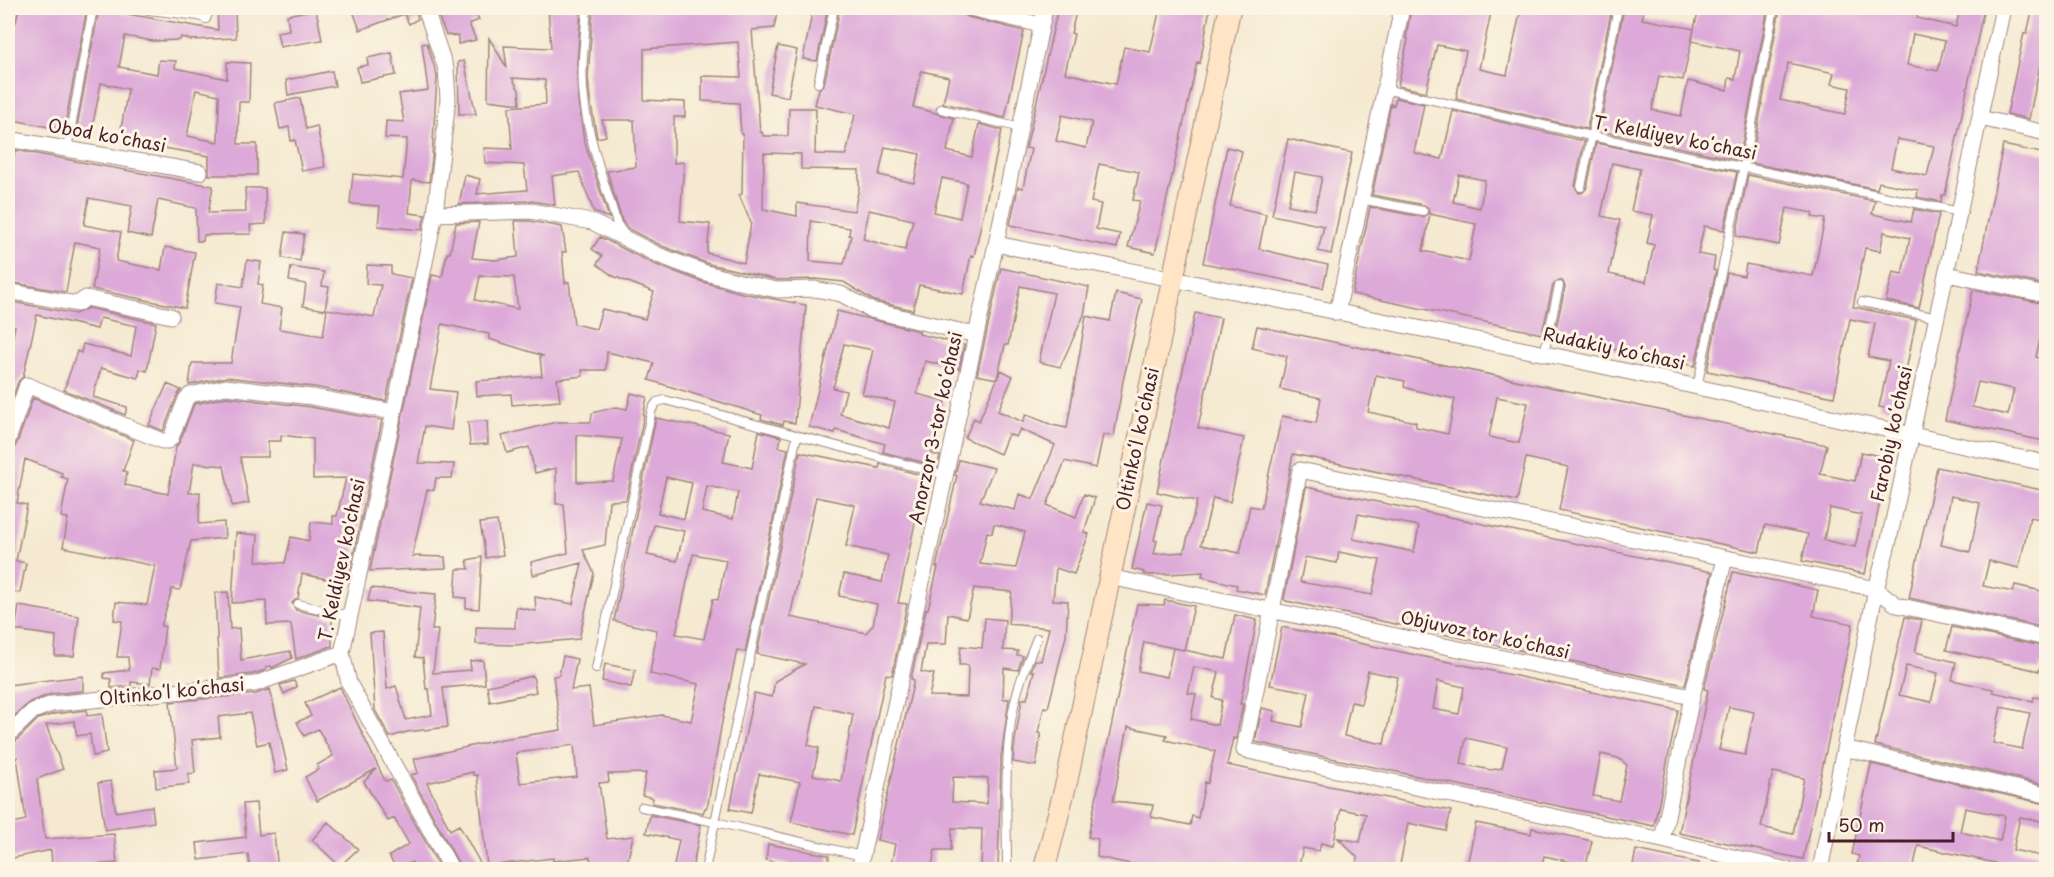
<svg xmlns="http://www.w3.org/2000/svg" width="2054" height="877" font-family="'Playpen Sans',sans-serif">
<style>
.building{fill:#dda9d9;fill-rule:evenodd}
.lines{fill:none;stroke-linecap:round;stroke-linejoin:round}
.lane-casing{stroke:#a0847e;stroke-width:10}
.street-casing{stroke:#a0847e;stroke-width:17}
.secondary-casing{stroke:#a0847e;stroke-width:23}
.lane{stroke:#fff;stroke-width:8}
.street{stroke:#fff;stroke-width:15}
.secondary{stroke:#ffe4c6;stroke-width:21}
.labels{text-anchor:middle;stroke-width:6;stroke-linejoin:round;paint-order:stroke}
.street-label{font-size:18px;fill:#4a1f2b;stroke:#fcf5e5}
</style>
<rect width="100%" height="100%" fill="#fcf5e5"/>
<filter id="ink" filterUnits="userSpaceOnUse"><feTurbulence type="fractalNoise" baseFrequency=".0167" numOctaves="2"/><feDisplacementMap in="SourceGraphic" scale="12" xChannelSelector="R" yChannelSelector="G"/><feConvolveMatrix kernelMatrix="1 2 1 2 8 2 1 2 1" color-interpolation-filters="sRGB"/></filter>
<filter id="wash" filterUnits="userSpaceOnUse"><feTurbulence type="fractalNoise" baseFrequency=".008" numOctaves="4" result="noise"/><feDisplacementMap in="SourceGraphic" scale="24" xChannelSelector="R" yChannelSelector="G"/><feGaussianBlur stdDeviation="1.35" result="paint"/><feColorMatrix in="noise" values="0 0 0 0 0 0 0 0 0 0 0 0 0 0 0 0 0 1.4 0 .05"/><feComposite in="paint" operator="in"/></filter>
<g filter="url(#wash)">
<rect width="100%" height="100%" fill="#f5ead1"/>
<g id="blocks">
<path class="building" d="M19,8H87L64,130L8,119V20L16,22Z
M352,8H415L418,19L409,24L404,14L360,30Z
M435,8H472L479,20L469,24L476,40L458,44V36L446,35Z
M548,8H581L577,65L578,101L584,140L609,218L594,212L579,172L552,176L555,205L531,201L459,204L465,175L480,179L477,194L527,190L524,165L485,163L484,148L512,149L509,107L546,104L545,80L512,78L519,90L520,104L488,100L489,38L507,68L504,46L551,48Z
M593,8H735L734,14L760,12L761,8H778L774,28L752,30L760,132H762L763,136H788L789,108H816L815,154L846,155L855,114L815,105L819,89L824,84L840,8H937L962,13L968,17L1024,31L1005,118L943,103L949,77L921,71L913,107L954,118L947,151L972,157L979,124L1002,130L974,256L971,255L963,294L919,285L913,310L874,301L844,282L815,279L778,280L709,264L662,246L628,229L622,221L607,171L636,167L634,120H602L606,136L597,138L590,99L588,77ZM738,42L741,77L702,76V101L739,103L741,134H743L742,194L739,195L751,223L744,263L707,253L710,224L680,221L684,162L674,163V117H685V102L644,100V49ZM885,147L920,154L914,183L879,175ZM764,153L801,154V169L859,170V188L854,211L797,203V216L763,209ZM942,178L967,183L960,218L934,212ZM869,210L913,220L905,250L863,239ZM811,221L850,228L849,235L851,236L844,264L810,261Z
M813,8H828L817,61L803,59Z
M1058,8H1077L1071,33L1074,34L1065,73L1116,84L1124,47L1150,52L1160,8H1210L1200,63L1197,62L1155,253L1128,247L1140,201L1133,200L1139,172L1099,164L1091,202L1101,204L1096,229L1120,234L1117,248L1010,225L1018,187L1023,188L1031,149L1026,148ZM1062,115L1092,122L1086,148L1056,141Z
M1411,8H1492L1479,69L1507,75L1521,8H1612L1587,129L1456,99L1466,51L1437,45L1426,92L1398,86L1408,39L1406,38Z
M1624,8H1645L1642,19L1694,29L1699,8H1768L1739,160L1599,131ZM1694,29L1692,41L1740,51L1735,79L1729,78L1727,90L1688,81L1681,116L1652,110L1659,76L1683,80Z
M1780,8H1803L1826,12L1827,8H1919L1917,18L1956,27L1960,8H1984L1945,195H1942L1941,202L1917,197L1918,190L1879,182L1877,189L1751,163ZM1913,34L1945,41L1938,71L1907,65ZM1788,63L1834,73L1831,84L1850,88L1845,114L1780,100ZM1897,139L1934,146L1927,176L1891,168Z
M2033,8H2046V36L2029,119L2007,114L2024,33H2027Z
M99,9L218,30L217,8H235L236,38L191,40L181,37L180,40L153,41L125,36L119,67L157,74L159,60L176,61L175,68L227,79V62L250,63L249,102H239L238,140V144H257V175H209V156L119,140L128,89L101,83L91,134L76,132ZM196,90L219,95L218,142L187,136Z
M316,9L322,40L280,47L277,32L289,30L287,15Z
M427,43L437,76L432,158L429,182L412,180L409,213L425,215L422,230L378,226L380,206L350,204L353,174L403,179L407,139L385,138L386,121L404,122L399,94L428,90L422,44Z
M778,46L797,50L788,97L769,93Z
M392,53L396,75L360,82L357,67L368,65L367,58Z
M464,61L476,114H459L458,62Z
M332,71L335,86L288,95L286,80Z
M300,98L306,129L317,126L325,167L302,171L295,140L291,141L289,127L280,129L275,103Z
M1396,98L1424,104L1414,153L1442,159L1453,111L1584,141L1575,186L1579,193L1583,192L1587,188L1596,143L1737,172L1724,230L1704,226L1698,254L1715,257L1713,270L1716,271L1695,366L1554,337L1565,287L1563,282L1560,280L1553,285L1542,334L1352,294L1370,207L1422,217L1429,213L1428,208L1424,205L1372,195L1391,104L1394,105ZM1612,163L1640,169L1631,211L1653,215L1647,243L1654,245L1646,282L1609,274L1620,220L1601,216ZM1459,175L1485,180L1480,208L1453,202ZM1430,214L1476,224L1469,261L1423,251Z
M1288,139L1352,153L1331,254L1318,251L1324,226L1272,215ZM1295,172L1322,177L1315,210L1288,205Z
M2003,145L2046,154V285L1978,271Z
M1227,147L1242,151L1230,206L1266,214L1259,249L1328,265L1323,288L1203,263Z
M15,150L213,186L208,213L246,212L245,188H265L266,224L250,225L251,234L204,235L203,241H197L196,208L158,200L151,238L127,233L132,206L89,198L84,225L121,232L116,261L161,270L165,247L195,252L185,308L92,289L100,247L75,242L66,292L8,282V187Z
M1748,175L1875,201L1872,214L1911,222L1914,209L1939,214L1919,308L1886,301L1893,272L1902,274L1910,238L1884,232L1880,251L1865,248L1853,307L1916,320L1898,411L1879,407L1889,361L1868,357L1875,324L1850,319L1834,397L1707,371L1727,273L1744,276L1746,264L1813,276L1825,219L1812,217L1813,213L1787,208L1779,245L1736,236Z
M515,221H530L562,227L566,252H562L565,283L569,282L574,324L596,329L602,309L645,319L654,292L613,276L597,264L602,256L592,249L600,237L654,264L703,282L742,293L806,305L795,423L784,421L783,425L761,419L762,415L649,380L654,363L607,352L606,370H582L583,376L557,379L560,401L512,405L511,394L477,396L476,381L542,376L540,356H544L489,339V334L442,324L430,389L456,392L451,430L425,426L418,463L454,464L452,478H436L434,490H427L412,556L445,557L446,568L370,571L432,275L442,277L447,253H450L456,223L479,222L472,258L495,260L518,257ZM480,276L514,277L518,309L475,300Z
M286,232L304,234L300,261L282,258Z
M247,260L261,262L258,284L263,285L260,304L282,308L279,329L323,336L327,309L374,317L381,285L366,284L367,265L391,266V274L412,278L386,401L314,387L227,377L189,385L192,363H231L240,307L215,303L218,283L243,287Z
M291,267L324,272L322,286L329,287L325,310L303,306L306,284L289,281Z
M1001,268L1089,287L1084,315L1060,367L1039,362L1054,293L1020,286L1008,345H1005L997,379L977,375Z
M1973,290L2046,304V332L2042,331L2036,357L2046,360V429L2044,441L1945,420ZM1978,382L2014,389L2008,415L1972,407Z
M1116,293L1142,299L1123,381L1114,436L1103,435L1096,468L1065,461L1047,505L1076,517L1084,494L1095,498L1084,532L1089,534L1074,574L1056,568L1053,600L1068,601L1066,636L1048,708L1044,707L1038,733H1041L1036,766L1013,762L1015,741L1022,699H1027L1034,671H1031L1035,660L1041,661L1049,628L1008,624L1012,592L974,588L967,618L948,614L946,644H926L921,672L934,674L929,696L967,697L968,665H959L961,646L982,648L985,618L1005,620L1003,650L1018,651L1017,655L1023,656L1018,670L1004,668L1003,699H1009L1001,758L998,870H981L982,829L952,828L951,850H935L931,870H890L895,844L877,840L914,680L911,679L926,609H928L938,567H936L957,476L955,475L959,460L994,468L980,501L1015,510L1019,494L1033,499L1055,445L1020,429L1016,437L1008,434L1000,454L965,438L974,418L979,421L1001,370L1013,376L998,411L1023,422L1026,414L1052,425L1067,428L1086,316L1110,321ZM994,524L1025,532L1016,568L980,564L987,532L992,533ZM953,777L988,778L987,804L952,802Z
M8,301L75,314L88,308L156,323L147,371L140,369L138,378L101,368L93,397L127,407L125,415L64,390L77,351L81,353L83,344L131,356L136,326L100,318L97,329L37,315L23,377L18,382L8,412V360L15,326L8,324Z
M837,311L919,331V334L964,345L959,369L925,361L917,394L945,401L932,454L940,456L937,466L883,452L885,444L836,430L835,433L809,427ZM844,344L873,350L862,394L895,402L889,428L840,414L846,391L833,388Z
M1195,313L1221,318L1198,428L1244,438L1230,502L1213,498L1201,545L1240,553L1250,506L1261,508L1282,416L1316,423L1321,398L1280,389L1287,356L1252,348L1257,326L1827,445L1820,474L1855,481L1861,452L1889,458L1865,574L1802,561L1808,534L1765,525L1759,552L1559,510L1568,467L1526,458L1517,501L1293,454L1265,595L1236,589L1237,585L1202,577L1203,572L1150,575L1143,574L1144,572L1132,569L1147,502L1162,505L1154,540L1157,541L1154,554L1184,552L1197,501L1157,492ZM1376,375L1405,381L1404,387L1414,390L1455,399L1448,434L1416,427V422L1368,412ZM1497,397L1528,403L1519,443L1489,437ZM1830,508L1862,515L1855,547L1824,540Z
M167,384L181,390L177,396L163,431L149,425Z
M631,393L647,397L643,415H644L626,500L609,501L605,545L583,550L594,573L579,639L515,645L476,644V627L515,628L516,607L536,611L535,597L573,604L582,563L533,575L531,562L568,553L564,504H556V468L535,473L529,447L507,453L502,436L556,422H591L592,413L616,407L627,409ZM577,435L622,439L613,481L577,482Z
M227,397L311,407L382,420L350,571L341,572V582L302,574L298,598L292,603L296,610L332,618V646L296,659L291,624L267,625L266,601L232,603L236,533L258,535L256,561L285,563L291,537L309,541L311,522L333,524V516H337L346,478L313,479V439L281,435V441H268V457H240L249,503L232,506L224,466L194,463L189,493L200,492L199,524L224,522L225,538L191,541L180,590L172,589L161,626H165L160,669L152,668L150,684L131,682V686L111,688V679L104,678V673L129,670L128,657H117L122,621L114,620L116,602L147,605L155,566L63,547L68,518L61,517L68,479L61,477L62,473L25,459L17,503L27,505L16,561L26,563L20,593L8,590V449L14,448L17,443L33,398L134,440L123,471L127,472L125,485L168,494L176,447L180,441L194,404Z
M656,418L729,433L723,462L752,468L759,431L781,437L779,447L788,449L745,652L737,650L721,727L708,804L706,808H705L703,813L652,803L653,798L642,795L646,773L608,774L609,782L599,783L607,839L633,836L627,864L591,869L590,857L553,861V858L487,866L477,775H473V772L427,783L450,830L459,825L484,870H462L411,775L418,773L414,759L502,739L561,730L553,676L559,675L563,656L577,659L571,690L589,688L594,725L662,715L691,721L699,684L650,674L657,630L614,621ZM666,477L692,483L684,519L658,513ZM707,486L738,492L733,519L702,512ZM654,525L684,531L677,561L647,555ZM693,554L726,560L718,600L713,599L704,639L676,634ZM574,745L577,777L520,783L516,753Z
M487,421L488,444L470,445L468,422Z
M800,452L879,468L880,464L925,476L898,603L907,604L892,675L886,674L852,835L791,822L800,782L785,779L759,774L751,813L730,809L754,693L772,697L775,681L805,664L757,654ZM816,497L855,505L846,546L888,555L882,582L844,574L839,596L877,604L873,625L866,633L790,617ZM816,706L853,714L841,781L813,775L819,748L808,745Z
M1937,467L2046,491V520L2030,517L2019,568L1989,561L1983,586L2013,592L2015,585L2046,592V628L1909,598ZM1951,496L1980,503L1970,552L1941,545Z
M1306,487L1712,572L1685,685L1286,601L1284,599ZM1358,514L1419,526L1414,552L1353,539ZM1339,552L1380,560L1372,595L1300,582L1305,557L1337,563Z
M497,521L503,555L486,558L480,523Z
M482,557L479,609L466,608V598L455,597L457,569H469L467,560Z
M1733,572L1818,590L1813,616L1853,624L1803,859L1679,833L1708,690L1704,689ZM1729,707L1754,712L1745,755L1719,750ZM1773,772L1804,778L1793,834L1761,827Z
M371,588L436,594L432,630H438L433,673L471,670L470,661L483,660L485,684L443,688L448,727L407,732L390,737L375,710L370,633L383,632L387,689L396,686L406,720L432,715L429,689H426L423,658L415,657L420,608L368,601Z
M228,592L230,629L239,628L241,660L290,651L292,658L272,668L271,666L266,667V670L253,674L219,678L215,593Z
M1165,600L1194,606L1184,650L1226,659L1235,615L1257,620L1240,704H1243L1236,739L1233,738L1227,765L1451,811L1446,831L1408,823L1399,870H1355L1357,857L1338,838L1360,842L1366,814L1341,809L1333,846L1321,843L1319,851L1303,848L1298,870H1159L1097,857L1098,839L1088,837L1137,604L1164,605ZM1144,642L1184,650L1173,648L1167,677L1138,671ZM1194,667L1219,672L1213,698L1222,700L1217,725L1191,719L1196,694L1188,693ZM1128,727L1167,735L1165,740L1215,751L1208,783L1205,782L1198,818L1192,816L1190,825L1151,817L1153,805L1113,801Z
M19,606L79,616L74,656H55L56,636L15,630Z
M1905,617L1922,620L1915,652L1956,662L1952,680L1993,689V692L2033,701L2034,697L2046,699V785L1875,745ZM1906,666L1938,673L1931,702L1899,695ZM2001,707L2030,713L2022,749L1993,743Z
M1282,627L1678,710L1654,826L1255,742L1262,708L1275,711L1273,721L1302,727L1309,692L1270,685ZM1368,671L1398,677L1384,744L1344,736L1351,702L1361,704ZM1438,681L1464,687L1459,714L1433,709ZM1466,738L1507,747L1502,768L1491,770L1461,764ZM1601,754L1618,758L1627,765L1619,801L1593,796Z
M1952,627L2046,647V665L2041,664L2039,671L1946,650Z
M605,664L635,670L631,687L602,681Z
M83,676V691L51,694L30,702L8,722V685Z
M533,676L536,692L490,702L487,686Z
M294,681L297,687L284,694L280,685Z
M340,687L385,781L391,780L441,870H416L412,862L397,870L389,856L409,844L394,818L388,821L364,782L376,769L317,801L305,777L319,769L317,765L333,756L318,729L304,736L297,722L311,716L305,703Z
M270,689L288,770L275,773L269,742L257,745L250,713L218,717L220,737L192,740L195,773L188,774L189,784L156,788L155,770L177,768L170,702L256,694Z
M87,710V716L102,714L107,753L93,756L90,734L77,736L74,721L46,725L63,769L37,779L45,839L114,834L117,863L52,868L51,850L8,859V824L26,820L17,757L8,766V744L15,742L38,719L54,714Z
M1871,764L2046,804V822L2020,817L2013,850L2046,857V870H1994L1995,863L1918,846L1913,870H1856L1859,856L1852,854ZM1965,808L2005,816L2000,841L1960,832Z
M111,781L116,812L152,806L154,822L105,830L98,783Z
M256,803L259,835L274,833L278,870H250L248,854L199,860L197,843L246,837L243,804Z
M650,815L701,825L692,870H673L679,840L646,833Z
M328,822L358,849L340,866L312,840Z
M1476,823L1531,834L1532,828L1592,841L1586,865L1544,856L1541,870H1466Z
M768,844L829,855L828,870H810L766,860Z
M1636,850L1699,863L1698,870H1632Z"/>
</g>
</g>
<g filter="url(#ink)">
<use href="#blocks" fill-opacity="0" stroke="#a0847e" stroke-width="1.5"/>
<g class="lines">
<defs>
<path id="lane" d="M132,8L199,16L206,19L210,8
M587,8C585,38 580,69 584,100C589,142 605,184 617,224L624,234
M818,83L834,8
M1384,89L1591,136L1960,212
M941,109L1021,128
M67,149L93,8
M1581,187L1618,8
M1360,199L1423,211
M1862,302L1938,318
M1544,354L1559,286
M1697,387L1744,166L1774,8
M797,435L715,822L862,856
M298,604L350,616
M596,668L652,409L657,402L665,400L946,475
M642,807L715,822L705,870
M1007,870C1007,821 1004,770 1011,722C1015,692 1026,665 1037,638"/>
<path id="street" d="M425,8L446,69L448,99L435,214L394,412L342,653L349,683L452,870
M970,8L1041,25
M1980,118L2046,133
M8,139L200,172
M435,214L531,211L592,222L658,255L706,273L740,282L777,290L815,289L841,294L871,310L976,335
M996,244C1179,281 1363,316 1546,354C1713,389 1879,430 2046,463
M1947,274L2046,295
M8,291L77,304L86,298L171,316
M1337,313L1402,8
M8,440L27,385L162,441H168L171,438L186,399L190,395L226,387L312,397L394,412
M1109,577L1692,697
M8,735L33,711L52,704L255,684L342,653
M1844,748L2046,795
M1662,840L1692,697L1725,558
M859,870L996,244L1045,8
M1787,870L1662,840L1244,750L1300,470L1876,589L1897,605L2046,638
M1820,870L1876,589L1889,540L2003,8"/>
<path id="secondary" d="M1044,870L1067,780L1230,8"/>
</defs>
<use href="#lane" class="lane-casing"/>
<use href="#street" class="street-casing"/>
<use href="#secondary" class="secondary-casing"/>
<use href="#lane" class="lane"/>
<use href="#street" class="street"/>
<use href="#secondary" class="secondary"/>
</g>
</g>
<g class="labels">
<g class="street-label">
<text transform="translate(107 136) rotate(10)" y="6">Obod koʻchasi</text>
<text transform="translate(1675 138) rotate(11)" y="6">T. Keldiyev koʻchasi</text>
<text transform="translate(1614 349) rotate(12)" y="6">Rudakiy koʻchasi</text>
<text transform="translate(936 428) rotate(-78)" y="6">Anorzor 3-tor koʻchasi</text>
<text transform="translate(1892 434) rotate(-78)" y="6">Farobiy koʻchasi</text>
<text transform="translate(1138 439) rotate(-78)" y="6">Oltinkoʻl koʻchasi</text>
<text transform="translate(342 560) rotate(-78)" y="6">T. Keldiyev ko'chasi</text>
<text transform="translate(1485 635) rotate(12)" y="6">Objuvoz tor koʻchasi</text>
<text transform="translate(172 692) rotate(-6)" y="6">Oltinkoʻl koʻchasi</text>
</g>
</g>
<rect width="2054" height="877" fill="none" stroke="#fcf5e5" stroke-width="30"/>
<path d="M1829 832v9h124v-9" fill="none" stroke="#4a1f2b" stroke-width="3"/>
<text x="1838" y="832" font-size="18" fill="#4a1f2b" stroke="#fcf5e5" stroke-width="4.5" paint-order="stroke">50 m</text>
</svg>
